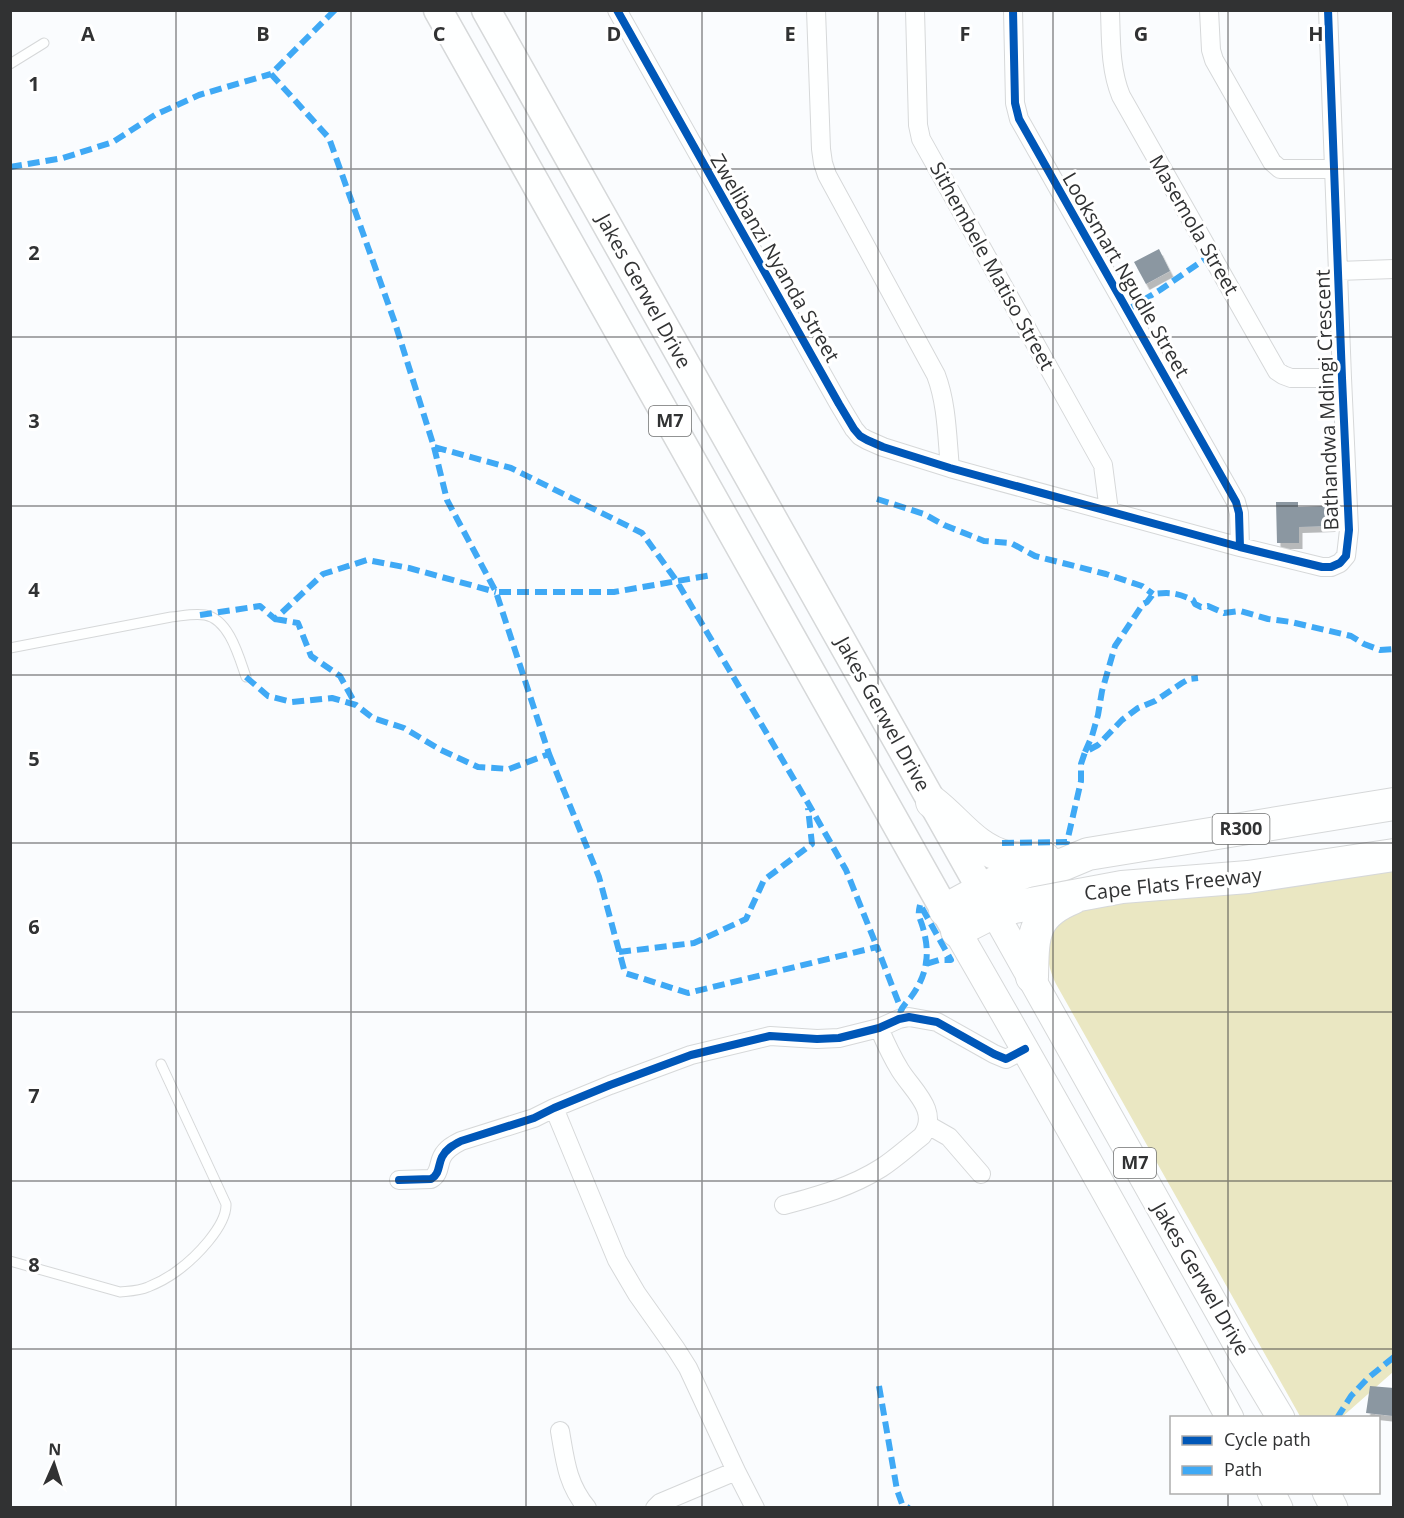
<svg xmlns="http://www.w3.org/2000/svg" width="1404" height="1518" font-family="'Open Sans',sans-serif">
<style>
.green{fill:#eae7c2}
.building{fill:#8b97a1;filter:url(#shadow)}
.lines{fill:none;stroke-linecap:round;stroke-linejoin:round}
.service-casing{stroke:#d6d8d9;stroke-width:11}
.minor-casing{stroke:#d6d8d9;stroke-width:20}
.primary-casing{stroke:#d6d8d9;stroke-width:29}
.trunk-casing{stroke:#d6d8d9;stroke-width:31}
.motorway-casing{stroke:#d6d8d9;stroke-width:34}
.service{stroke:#feffff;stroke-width:9}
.minor{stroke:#feffff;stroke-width:18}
.primary{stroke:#feffff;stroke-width:27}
.trunk{stroke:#feffff;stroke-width:28}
.motorway{stroke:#feffff;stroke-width:32}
.quiet{stroke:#3fa9f5;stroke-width:6;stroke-dasharray:12 6;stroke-linecap:butt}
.cycleway-casing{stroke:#fff;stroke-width:11}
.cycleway{stroke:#0057b8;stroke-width:8}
.grid{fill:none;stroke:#313233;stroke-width:1.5;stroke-opacity:0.55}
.labels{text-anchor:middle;stroke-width:6;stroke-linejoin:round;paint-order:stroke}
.shield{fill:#fff;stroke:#6f7070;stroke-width:1.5}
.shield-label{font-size:18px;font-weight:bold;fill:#313233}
.street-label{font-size:20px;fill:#313233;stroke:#fff}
.grid-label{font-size:20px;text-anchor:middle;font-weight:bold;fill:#313233;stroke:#fff;stroke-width:6;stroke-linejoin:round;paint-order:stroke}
</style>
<defs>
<filter id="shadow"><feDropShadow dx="3.5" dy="6" stdDeviation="0" flood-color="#0004"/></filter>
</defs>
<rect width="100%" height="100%" fill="#fafcfe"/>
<path class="green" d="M1393,869V1372L1342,1417L1301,1418L1056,984C1047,966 1043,942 1056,924C1061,917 1071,911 1077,905Z"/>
<path class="building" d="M1159,249L1170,271L1146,284L1134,262Z
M1276,502H1298V507L1332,506V526L1299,527V543H1277Z
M1370,1386L1394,1388L1393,1416L1366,1413Z"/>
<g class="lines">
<defs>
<path id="service" d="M10,64L44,43
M10,648L171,617C182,616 194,613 205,615C229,619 239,657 246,677
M10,1261L120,1292C130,1291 139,1291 148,1287C158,1283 169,1277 177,1271C195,1258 227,1226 226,1204L161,1064"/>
<path id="minor" d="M617,10L839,404L854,429L860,436L867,440L883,447L950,468L1240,547L1322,567H1331L1340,563L1346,556L1349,530L1342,378L1328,10
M816,10L821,149L823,163L827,175L936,375C947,404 947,437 950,468
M915,10L918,125L921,139L1103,465L1109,511
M1013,10L1015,103L1019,119L1236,502L1239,513L1240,547
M1110,10C1111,40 1110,69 1121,96L1277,371L1283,375L1291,378H1342
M1209,10L1211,50L1214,60L1272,162L1280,169H1334
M1338,271L1394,269
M554,1108L617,1260L637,1294L676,1349L688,1368L736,1471L660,1503L655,1508
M928,1125L949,1137L981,1174
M399,1180L431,1179C440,1174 438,1165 442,1157C446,1149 453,1145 461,1141L534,1118L554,1108L610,1085L691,1055L770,1036L817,1039L839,1038L879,1028L899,1019L909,1017L937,1022L994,1054L1006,1059L1025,1049
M784,1205C818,1196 851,1187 881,1168C895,1159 908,1147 922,1136C940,1111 913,1091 900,1070C892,1057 885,1042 879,1028
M560,1431C565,1460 567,1484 587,1508
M736,1471L755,1508"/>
<path id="primary" d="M994,912L1239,1348L1281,1418
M957,931C1050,1092 1141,1254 1230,1418
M1271,1492L1279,1508
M1326,1492L1334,1508"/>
<path id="trunk" d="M438,10L956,930
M486,10L993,910"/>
<path id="motorway" d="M932,802C957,821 975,850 1007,857C1019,860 1032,859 1044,858
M945,910L1000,880L1028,871L1064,864L1088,854L1394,804
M957,931L994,912L1004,909L1122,887L1248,877L1394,855
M1032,977C1033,937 1031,915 1073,898"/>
</defs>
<use href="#service" class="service-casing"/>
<use href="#minor" class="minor-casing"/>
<use href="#primary" class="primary-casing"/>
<use href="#trunk" class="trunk-casing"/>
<use href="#motorway" class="motorway-casing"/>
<use href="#service" class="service"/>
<use href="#minor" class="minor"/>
<use href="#primary" class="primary"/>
<use href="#trunk" class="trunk"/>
<use href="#motorway" class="motorway"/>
<path class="quiet" d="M335,10L271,74L329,138L395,323L434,447L511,468L642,533L676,580L808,803L846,870L877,947
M10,167L63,158L113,142L155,115L199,95L271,74
M1127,310L1160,290L1211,255
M434,447L447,500L496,592
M877,499L924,514L944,525L984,541L1011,543L1035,556L1106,574L1142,586L1153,594
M200,615L260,606L275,619L323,574L367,560L409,568L496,592
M275,619L298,623L311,656L340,676L356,705
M246,677L268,696L292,702L332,698L356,705L373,718L404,728L439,749L478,767L509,769L549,754L496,592H614L712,575
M1085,752L1092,736L1098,715L1102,691L1115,646L1143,604L1147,602L1153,594C1171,592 1177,593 1193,600L1195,604L1201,607L1208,606L1224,613L1240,611L1268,619L1291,622L1351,636L1364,644L1380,650L1394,649
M549,754L599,877L625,973L688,993L877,947L901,1009
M1002,843L1067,842L1081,781V764L1085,752L1098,745L1122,720L1138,708L1155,701L1182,683L1189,679L1198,678
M922,908L951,960H939L926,964
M619,952L694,943L746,919L764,880L812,844L808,808
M900,1013C902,1006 907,1002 911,997C918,988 925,974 926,962C928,951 926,939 923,928C920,917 917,917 920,905
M879,1386L897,1490L902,1504L909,1508
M1337,1418L1351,1396L1368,1378L1394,1357"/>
<defs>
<path id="cycleway" d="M617,10L839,404L854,429L860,436L867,440L883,447L950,468L1240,547L1322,567H1331L1340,563L1346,556L1349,530L1342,378L1328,10
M1013,10L1015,103L1019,119L1236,502L1239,513L1240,547
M399,1180L431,1179C440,1174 438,1165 442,1157C446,1149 453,1145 461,1141L534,1118L554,1108L610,1085L691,1055L770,1036L817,1039L839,1038L879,1028L899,1019L909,1017L937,1022L994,1054L1006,1059L1025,1049"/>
</defs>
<use href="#cycleway" class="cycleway-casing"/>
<use href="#cycleway" class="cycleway"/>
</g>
<path class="grid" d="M176,10V1508M351,10V1508M526,10V1508M702,10V1508M878,10V1508M1053,10V1508M1228,10V1418M10,169H1394M10,337H1394M10,506H1394M10,675H1394M10,843H1394M10,1012H1394M10,1181H1394M10,1349H1394M1228,1492V1508"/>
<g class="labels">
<g class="shield">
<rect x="649" y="406" width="42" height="30" rx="4.5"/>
<rect x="1212.5" y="814" width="57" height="30" rx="4.5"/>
<rect x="1114" y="1148" width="42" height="30" rx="4.5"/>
</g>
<g class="shield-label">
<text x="670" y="427">M7</text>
<text x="1241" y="835">R300</text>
<text x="1135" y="1169">M7</text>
</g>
<g class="street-label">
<text transform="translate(1194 225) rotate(60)" y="7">Masemola Street</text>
<text transform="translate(775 258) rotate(60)" y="7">Zwelibanzi Nyanda Street</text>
<text transform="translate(992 266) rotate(61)" y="7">Sithembele Matiso Street</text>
<text transform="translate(1126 275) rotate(60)" y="7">Looksmart Ngudle Street</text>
<text transform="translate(644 291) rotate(61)" y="7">Jakes Gerwel Drive</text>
<text transform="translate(1327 400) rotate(-92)" y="7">Bathandwa Mdingi Crescent</text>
<text transform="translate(883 714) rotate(61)" y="7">Jakes Gerwel Drive</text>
<text transform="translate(1173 884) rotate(-6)" y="7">Cape Flats Freeway</text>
<text transform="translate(1201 1279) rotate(60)" y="7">Jakes Gerwel Drive</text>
</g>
</g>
<g class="grid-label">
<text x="88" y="41">A</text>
<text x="263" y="41">B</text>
<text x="439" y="41">C</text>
<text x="614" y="41">D</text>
<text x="790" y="41">E</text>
<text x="965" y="41">F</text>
<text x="1141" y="41">G</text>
<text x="1316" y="41">H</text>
<text x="34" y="91">1</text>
<text x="34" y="260">2</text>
<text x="34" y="428">3</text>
<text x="34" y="597">4</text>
<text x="34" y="766">5</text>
<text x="34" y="934">6</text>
<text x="34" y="1103">7</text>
<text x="34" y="1272">8</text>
</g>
<rect width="1404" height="1518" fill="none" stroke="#313233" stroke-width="24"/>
<rect x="1170" y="1416" width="210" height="78" fill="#ffffff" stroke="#adadad" stroke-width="1.5"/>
<rect x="1182" y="1436" width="30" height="9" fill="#0057b8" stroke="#adadad" stroke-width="1.5"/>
<text x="1224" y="1446" font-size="18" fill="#313233">Cycle path</text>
<rect x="1182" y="1466" width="30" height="9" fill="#3fa9f5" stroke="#adadad" stroke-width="1.5"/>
<text x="1224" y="1476" font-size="18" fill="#313233">Path</text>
<g transform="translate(54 1464) rotate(3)" stroke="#ffffff" stroke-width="4.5" paint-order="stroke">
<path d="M0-4.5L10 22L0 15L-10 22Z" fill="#313233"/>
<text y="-9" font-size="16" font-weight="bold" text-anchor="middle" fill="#313233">N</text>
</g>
</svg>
